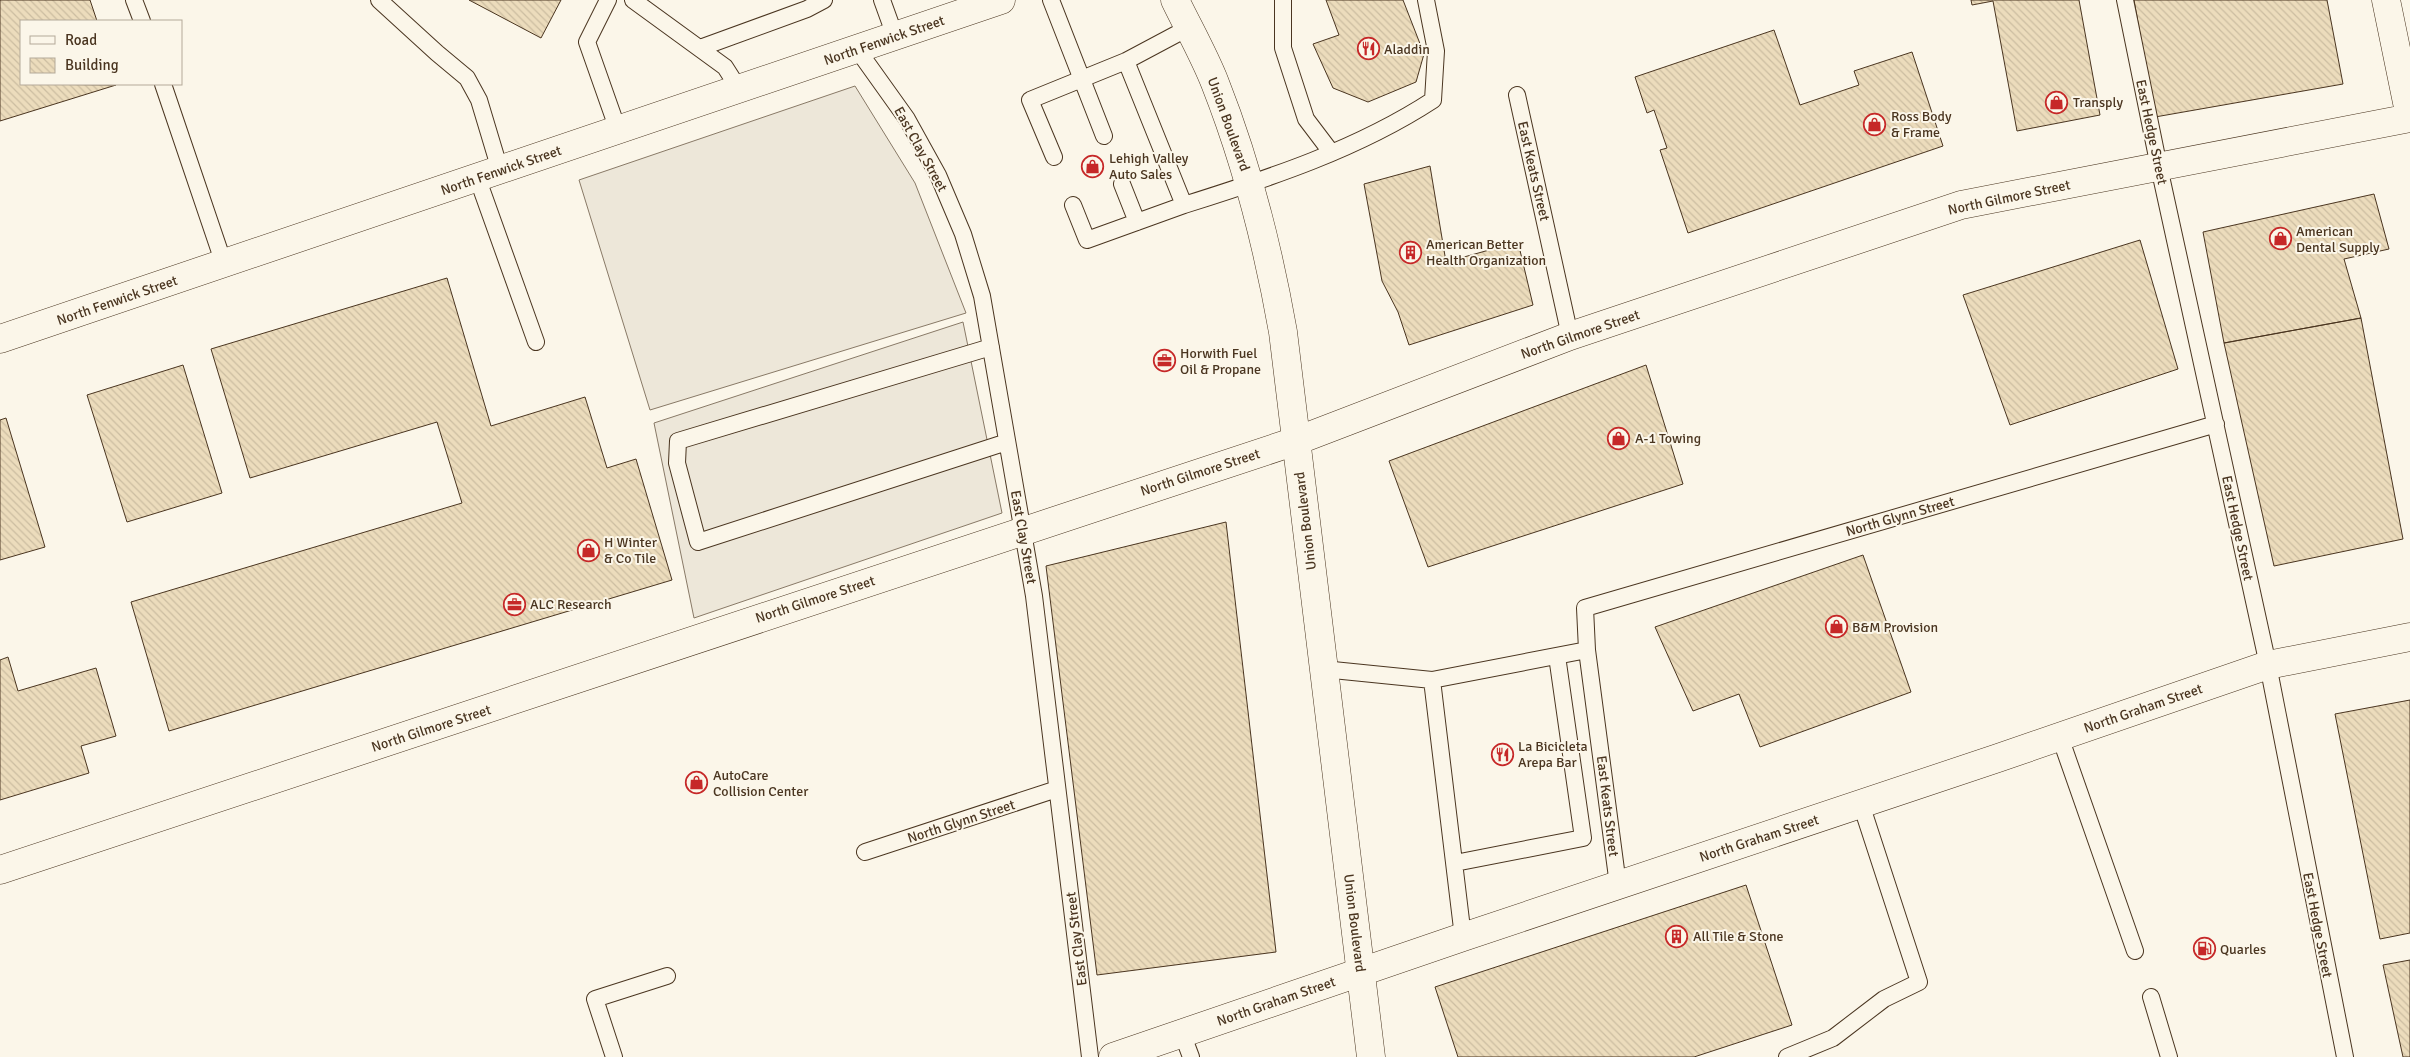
<svg xmlns="http://www.w3.org/2000/svg" width="2410" height="1057" font-family="Signika,sans-serif">
<style>
.parking{fill:#ede7d9;stroke:#887966}
.building{fill:url(#building-back-hatch);stroke:#4a3520}
.lines{fill:none;stroke-linecap:round;stroke-linejoin:round}
.service-casing{stroke:#4a3520;stroke-width:18}
.minor-casing{stroke:#4a3520;stroke-width:29}
.primary-casing{stroke:#4a3520;stroke-width:29}
.service{stroke:#fbf6e9;stroke-width:16}
.minor{stroke:#fbf6e9;stroke-width:28}
.primary{stroke:#fbf6e9;stroke-width:28}
.labels{text-anchor:middle;stroke-width:4;stroke-linejoin:round;paint-order:stroke}
.street-label{font-size:14px;fill:#4a3520;stroke:#fbf6e9}
.poi-label{font-size:14px;fill:#4a3520;stroke:#fbf6e9;text-anchor:start}
</style>
<defs>
<pattern id="building-back-hatch" width="6" height="6" patternUnits="userSpaceOnUse" patternTransform="scale(1.25)"><rect width="6" height="6" fill="#ecdcbc"/><path d="M-1 5l2 2M0 0l6 6M5-1l2 2" fill="none" stroke="#ccbda1"/></pattern>
</defs>
<rect width="100%" height="100%" fill="#fbf6e9"/>
<path class="parking" d="M855,86L915,183L966,313L650,410L579,180Z
M963,322L1002,513L694,618L654,423Z"/>
<path class="building" d="M0,0H90L97,21H21V84L116,85L0,121Z
M469,0H561L541,38Z
M1326,0H1403L1424,54L1416,82L1368,102L1333,88L1313,44L1339,35Z
M1971,0H2079L2100,115L2017,131L1993,1L1972,5Z
M2134,0H2327L2343,84L2155,117Z
M1774,30L1800,105L1859,85L1854,71L1912,52L1943,146L1688,233L1660,150L1667,148L1654,110L1647,113L1635,77Z
M1430,166L1446,262L1518,242L1533,305L1409,345L1398,312L1382,281L1364,184Z
M2374,194L2389,249L2344,259L2361,318L2224,343L2203,232Z
M2140,240L2178,369L2010,425L1963,295Z
M447,278L491,426L585,397L607,468L636,459L672,580L169,731L131,602L462,503L437,422L250,478L211,349Z
M2361,318L2403,539L2274,566L2224,343Z
M183,365L222,493L127,522L87,395Z
M1646,365L1683,484L1428,567L1389,461Z
M6,418L45,547L0,560V420Z
M1226,522L1276,952L1097,975L1046,566Z
M1863,555L1911,692L1760,747L1739,694L1693,711L1655,627Z
M8,657L18,691L96,668L116,736L81,746L89,773L0,800V660Z
M2410,700V933L2380,939L2335,714Z
M1746,885L1792,1025L1694,1057H1458L1435,987Z
M2410,960V1057H2403L2383,965Z"/>
<g class="lines">
<defs>
<path id="service" d="M134,0L142,21
M379,0L437,53L467,78L479,100L500,170
M608,0L587,42L618,130
M633,0L725,67L739,89
M882,0L895,36
M1051,0L1104,136
M1283,0V48L1306,119L1331,152
M2125,0L2159,167L2268,665L2345,1057
M700,48L807,9L824,0
M857,49L907,119L938,175L963,234L982,296L1034,596L1090,1057
M163,84L224,264
M1517,95L1570,336
M1054,157L1030,100L1126,61L1188,28
M477,177L536,342
M1122,184L1137,222
M1073,205L1087,240L1184,205L1126,61
M1184,205C1270,178 1358,149 1433,100L1436,51L1426,0
M991,347L678,441L677,463L698,542L1007,442
M1323,669L1432,680L1587,650
M1432,680L1463,937
M2060,737L2135,951
M865,852L1057,789
M1455,863L1583,838L1557,656
M1618,885L1587,650L1585,608L2216,424
M2151,997L2169,1057
M1182,1033L1191,1057
M614,1057L595,999L667,976
M1787,1057L1833,1038L1884,999L1919,982L1861,804"/>
<path id="minor" d="M2386,0L2410,117
M0,339L1001,0
M0,870L1296,441L1570,336L1961,205L2410,118
M1113,1057L1463,937L1998,758L2268,665L2410,637"/>
<path id="primary" d="M1175,0C1188,27 1204,55 1215,83C1247,164 1268,247 1283,332L1371,1057"/>
</defs>
<use href="#service" class="service-casing"/>
<use href="#minor" class="minor-casing"/>
<use href="#primary" class="primary-casing"/>
<use href="#service" class="service"/>
<use href="#minor" class="minor"/>
<use href="#primary" class="primary"/>
</g>
<defs>
<symbol id="restaurant-ring" viewBox="-11 -11 22 22"><circle r="9.5" fill="#fbf6e9" stroke="#c62828" stroke-width="1.5"/><path d="M-5-6h1v4h1v-4h1v4h1v-4h1v5L-1.5 .5V6h-2V.5L-5-1ZM5-6V6H3V1.5H1.5Q1.5-4 5-6Z" fill="#c62828"/></symbol>
<symbol id="shop-ring" viewBox="-11 -11 22 22"><circle r="9.5" fill="#fbf6e9" stroke="#c62828" stroke-width="1.5"/><path d="M-5-2.5h2.3a2.7 3.5 0 0 1 5.4 0H5L5.5 6h-11ZM-1.5-2.5h3a1.5 2.3 0 0 0-3 0Z" fill="#c62828"/></symbol>
<symbol id="building-ring" viewBox="-11 -11 22 22"><circle r="9.5" fill="#fbf6e9" stroke="#c62828" stroke-width="1.5"/><path d="M-4-6H4V6H1V3H-1V6H-4ZM-2.5-4.3h1.7v1.8h-1.7ZM.8-4.3h1.7v1.8H.8ZM-2.5-1h1.7V.8h-1.7ZM.8-1h1.7V.8H.8Z" fill="#c62828"/></symbol>
<symbol id="office-ring" viewBox="-11 -11 22 22"><circle r="9.5" fill="#fbf6e9" stroke="#c62828" stroke-width="1.5"/><path d="M-6-3h4V-5.5h4V-3h4V5H-6ZM-1-4.5V-3h2v-1.5ZM-6 0V1H6V0Z" fill="#c62828"/></symbol>
<symbol id="fuel-ring" viewBox="-11 -11 22 22"><circle r="9.5" fill="#fbf6e9" stroke="#c62828" stroke-width="1.5"/><path d="M-5.5-6h7V0h2V4h1.3V-2.5L3-4.5l.8-.8L6-3V5H2.5V1h-1V6h-7ZM-4.2-4.7v3.2H.2V-4.7Z" fill="#c62828"/></symbol>
</defs>
<g fill-rule="evenodd">
<use href="#restaurant-ring" x="1356" y="36" width="25" height="25"/>
<use href="#shop-ring" x="2044" y="90" width="25" height="25"/>
<use href="#shop-ring" x="1862" y="112" width="25" height="25"/>
<use href="#shop-ring" x="1080" y="154" width="25" height="25"/>
<use href="#shop-ring" x="2268" y="226" width="25" height="25"/>
<use href="#building-ring" x="1398" y="240" width="25" height="25"/>
<use href="#office-ring" x="1152" y="348" width="25" height="25"/>
<use href="#shop-ring" x="1606" y="426" width="25" height="25"/>
<use href="#shop-ring" x="576" y="538" width="25" height="25"/>
<use href="#office-ring" x="502" y="592" width="25" height="25"/>
<use href="#shop-ring" x="1824" y="614" width="25" height="25"/>
<use href="#restaurant-ring" x="1490" y="742" width="25" height="25"/>
<use href="#shop-ring" x="684" y="770" width="25" height="25"/>
<use href="#building-ring" x="1664" y="924" width="25" height="25"/>
<use href="#fuel-ring" x="2192" y="936" width="25" height="25"/>
</g>
<g class="labels">
<g class="street-label">
<text transform="translate(884 40) rotate(-19)" y="5">North Fenwick Street</text>
<text transform="translate(1229 124) rotate(70)" y="5">Union Boulevard</text>
<text transform="translate(2152 132) rotate(78)" y="5">East Hedge Street</text>
<text transform="translate(921 149) rotate(61)" y="5">East Clay Street</text>
<text transform="translate(501 170) rotate(-19)" y="5">North Fenwick Street</text>
<text transform="translate(1534 171) rotate(77)" y="5">East Keats Street</text>
<text transform="translate(2009 197) rotate(-12)" y="5">North Gilmore Street</text>
<text transform="translate(117 300) rotate(-19)" y="5">North Fenwick Street</text>
<text transform="translate(1580 334) rotate(-19)" y="5">North Gilmore Street</text>
<text transform="translate(1200 472) rotate(-18)" y="5">North Gilmore Street</text>
<text transform="translate(1900 516) rotate(-16)" y="5">North Glynn Street</text>
<text transform="translate(1305 521) rotate(-97)" y="5">Union Boulevard</text>
<text transform="translate(2238 528) rotate(78)" y="5">East Hedge Street</text>
<text transform="translate(1024 537) rotate(80)" y="5">East Clay Street</text>
<text transform="translate(815 599) rotate(-18)" y="5">North Gilmore Street</text>
<text transform="translate(2143 708) rotate(-19)" y="5">North Graham Street</text>
<text transform="translate(431 728) rotate(-18)" y="5">North Gilmore Street</text>
<text transform="translate(1608 806) rotate(83)" y="5">East Keats Street</text>
<text transform="translate(961 821) rotate(-18)" y="5">North Glynn Street</text>
<text transform="translate(1759 838) rotate(-18)" y="5">North Graham Street</text>
<text transform="translate(1355 923) rotate(83)" y="5">Union Boulevard</text>
<text transform="translate(2318 925) rotate(79)" y="5">East Hedge Street</text>
<text transform="translate(1076 939) rotate(-97)" y="5">East Clay Street</text>
<text transform="translate(1276 1001) rotate(-19)" y="5">North Graham Street</text>
</g>
<g class="poi-label">
<text x="1384" y="54">Aladdin</text>
<text x="2073" y="107">Transply</text>
<text x="1891" y="121">Ross Body<tspan x="1891" dy="16">&amp; Frame</tspan></text>
<text x="1109" y="163">Lehigh Valley<tspan x="1109" dy="16">Auto Sales</tspan></text>
<text x="2296" y="236">American<tspan x="2296" dy="16">Dental Supply</tspan></text>
<text x="1426" y="249">American Better<tspan x="1426" dy="16">Health Organization</tspan></text>
<text x="1180" y="358">Horwith Fuel<tspan x="1180" dy="16">Oil &amp; Propane</tspan></text>
<text x="1635" y="443">A-1 Towing</text>
<text x="604" y="547">H Winter<tspan x="604" dy="16">&amp; Co Tile</tspan></text>
<text x="530" y="609">ALC Research</text>
<text x="1852" y="632">B&amp;M Provision</text>
<text x="1518" y="751">La Bicicleta<tspan x="1518" dy="16">Arepa Bar</tspan></text>
<text x="713" y="780">AutoCare<tspan x="713" dy="16">Collision Center</tspan></text>
<text x="1693" y="941">All Tile &amp; Stone</text>
<text x="2220" y="954">Quarles</text>
</g>
</g>
<rect x="20" y="20" width="162" height="65" fill="#fbf6e9" stroke="#b4a999"/>
<rect x="30" y="36" width="25" height="8" fill="#fbf6e9" stroke="#b4a999"/>
<text x="65" y="45" font-size="15" fill="#4a3520">Road</text>
<rect x="30" y="58" width="25" height="15" fill="url(#building-back-hatch)" stroke="#b4a999"/>
<text x="65" y="70" font-size="15" fill="#4a3520">Building</text>
</svg>
